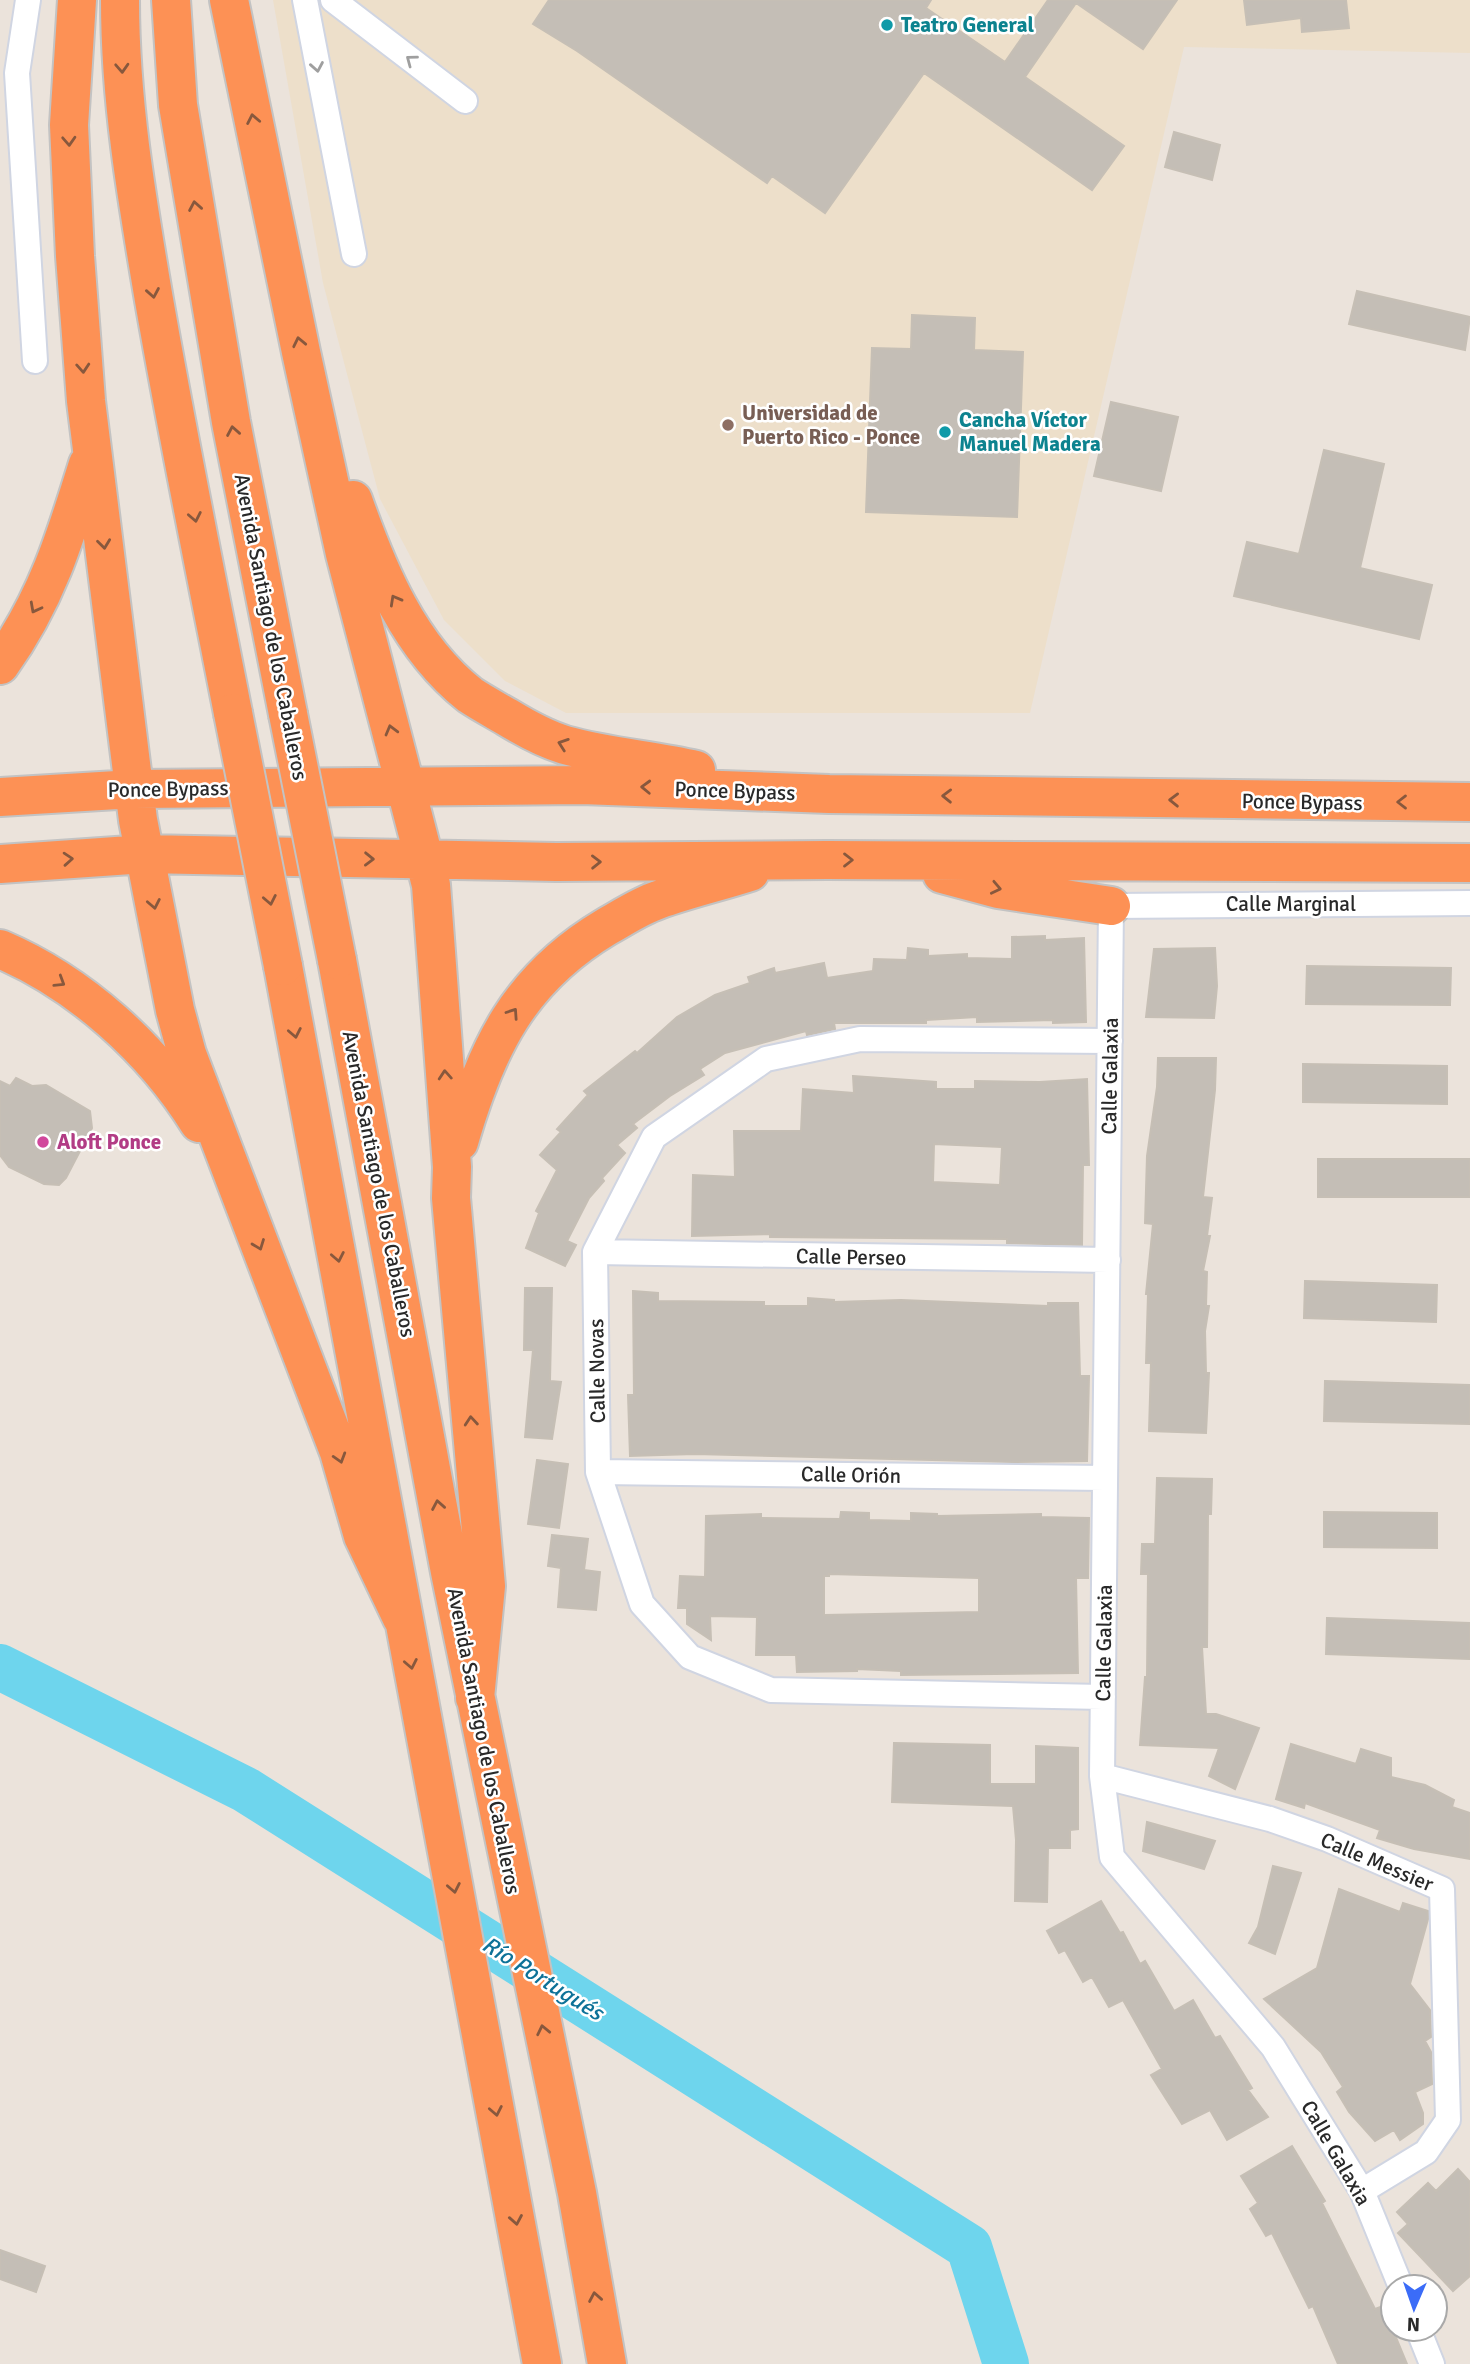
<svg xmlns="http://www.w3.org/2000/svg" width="1470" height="2364" font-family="Signika,sans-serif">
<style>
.education{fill:#eddfca}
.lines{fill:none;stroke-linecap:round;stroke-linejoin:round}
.river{stroke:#6ed5ed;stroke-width:46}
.building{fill:#c4beb6;stroke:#c6bfb5;stroke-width:2;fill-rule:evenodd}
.street-casing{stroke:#d0d5e2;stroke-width:28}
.highway-casing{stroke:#c3c3c3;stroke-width:42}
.street{stroke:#fff;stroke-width:24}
.highway{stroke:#fd9155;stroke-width:38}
.highway-bridge-casing{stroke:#c3c3c3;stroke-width:42;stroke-linecap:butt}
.highway-bridge{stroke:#fd9155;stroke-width:38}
.oneway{stroke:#9f9f9f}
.oneway2{stroke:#88583d}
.culture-dot{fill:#0f9aa8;stroke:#fff;stroke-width:2.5}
.education-dot{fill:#8d6e63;stroke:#fff;stroke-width:2.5}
.hotel-dot{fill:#d1479c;stroke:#fff;stroke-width:2.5}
.labels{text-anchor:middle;stroke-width:5;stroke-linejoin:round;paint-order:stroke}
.culture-label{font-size:21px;font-weight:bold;fill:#0d838f;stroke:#fff;text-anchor:start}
.education-label{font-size:21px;font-weight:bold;fill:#785e54;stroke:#fff;text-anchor:start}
.street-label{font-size:21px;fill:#292929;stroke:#fff}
.hotel-label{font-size:21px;font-weight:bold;fill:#b23c85;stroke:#fff;text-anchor:start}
.water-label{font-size:23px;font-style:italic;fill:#0e7298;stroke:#fff}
</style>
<rect width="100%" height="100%" fill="#ebe3db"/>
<path class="education" d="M273,0H1470V53L1184,47L1030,713H566L505,681L444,620L380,499L323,283Z"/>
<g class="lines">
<path class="river" d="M0,1667L246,1790L969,2247L1006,2364"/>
</g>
<path class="building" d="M549,0H931L926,8L1005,62L1048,0H1177L1143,49L1076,3L1025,77L1124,146L1092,190L924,73L825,213L772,176L767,183L577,51L533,24Z
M1244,0H1346L1349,28L1302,32L1301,18L1247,25Z
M1174,132L1220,145L1212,180L1165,167Z
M1357,291L1470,317L1465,350L1349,324Z
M912,315L975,318L974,350L1023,352L1017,517L866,512L872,348L911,349Z
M1111,402L1178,417L1161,491L1094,476Z
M1324,450L1384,464L1360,568L1432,585L1419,639L1234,596L1247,542L1299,554Z
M1045,936V940L1084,938L1086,1022L1053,1023V1020L977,1022V1017L926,1020V1023H834L835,1029L807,1035L806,1031L725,1053L700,1069L704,1075L670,1096L633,1124L637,1128L617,1145L625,1153L602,1178L604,1181L589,1198L567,1241L576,1245L565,1266L526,1248L539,1213L536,1211L557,1170L540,1155L561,1132L557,1129L588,1095L584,1091L635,1051L637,1053L677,1017L715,995L750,983L748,977L774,968L775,973L824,963L827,978L873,971L874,959L907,960L908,948L928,950V956L967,954V958L1012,959V937Z
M1215,948L1217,986L1214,1018L1146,1017L1154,949Z
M1307,966L1451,968L1450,1005L1306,1004Z
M1158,1058H1216L1215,1090L1203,1197L1212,1198L1207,1236H1210L1203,1271L1207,1272L1206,1306H1209L1205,1331L1206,1373H1209L1206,1433L1149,1431L1151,1363H1146L1148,1294H1146L1153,1224L1145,1223L1147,1156L1157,1087Z
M1303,1064L1447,1066V1104L1303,1102Z
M853,1076L936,1082V1089H975V1081L1040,1082L1087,1079L1089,1165H1083L1082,1245L1007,1243V1239L770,1237V1234L692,1236L693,1175L735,1177L734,1131H801L803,1089L854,1093ZM934,1144L1002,1147L1000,1185L933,1182Z
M16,1078L32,1086L46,1085L90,1111L92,1128L66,1178L59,1185L44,1184L9,1167L0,1155V1081L10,1086Z
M1318,1159H1470V1197H1318Z
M1305,1281L1437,1285L1436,1322L1304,1318Z
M525,1288H552L550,1381L561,1382L552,1439L525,1437L533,1350H524Z
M633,1291L658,1293V1301L764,1302V1306H808V1298L834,1300V1302L901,1300L1048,1306V1303H1078L1080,1376H1089L1087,1461L1012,1462L695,1454L630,1456L628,1395H634Z
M1325,1381L1470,1385V1424L1324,1421Z
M537,1460L568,1464L559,1528L528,1524Z
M1157,1478L1212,1479L1211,1514H1208L1207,1647H1202L1206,1714H1216L1259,1728L1235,1789L1209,1776L1219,1748L1140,1745L1145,1677H1147L1148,1574H1141L1142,1544H1155Z
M841,1512L869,1513V1520L911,1521V1513L937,1514V1516L1041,1514V1517L1089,1518L1088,1578H1076L1078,1673L901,1675V1671L857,1669V1671L797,1672L796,1655H756L757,1617L710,1616L711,1640L687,1624V1608H678L680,1576L705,1577L706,1516L761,1514V1518L840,1519ZM829,1574L979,1578V1612L824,1615V1576H829Z
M1324,1512L1437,1513V1548L1324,1547Z
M552,1535L588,1539L584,1570L600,1572L596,1610L558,1607L561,1568L548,1566Z
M1327,1618L1470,1623V1659L1326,1654Z
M894,1743L990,1745V1784H1036V1746L1078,1748V1829L1070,1830V1848H1048L1047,1902L1015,1901L1016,1840L1013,1806L892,1802Z
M1291,1744L1356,1764L1361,1749L1391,1758V1777L1425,1785L1454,1800L1452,1807L1470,1813V1859L1414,1849L1377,1838L1380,1830L1305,1803L1304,1808L1276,1799Z
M1147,1822L1215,1841L1204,1869L1143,1851Z
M1273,1866L1301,1873L1275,1954L1249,1943L1258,1927Z
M1339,1889L1400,1912L1403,1903L1428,1911V1919L1410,1984L1430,2010L1431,2037L1425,2041L1431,2052L1432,2084L1415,2092L1423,2113V2124L1400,2140L1394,2130L1375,2141L1349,2112L1337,2092L1343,2087L1321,2052L1264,1999L1317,1968Z
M1101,1901L1120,1933L1123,1932L1140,1964L1145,1961L1174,2011L1193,2000L1215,2038L1220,2036L1252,2088L1248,2090L1268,2117L1227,2140L1210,2110L1182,2124L1151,2075L1162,2069L1123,2000L1109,2007L1092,1977L1083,1982L1065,1950L1059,1953L1047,1931Z
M1292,2146L1325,2201L1322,2203L1375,2309L1383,2306L1407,2364H1338L1313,2306L1309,2308L1272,2233L1266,2236L1250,2209L1258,2203L1241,2176Z
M1458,2169L1470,2182V2276L1453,2291L1398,2233L1408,2224L1397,2212L1428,2183L1436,2191Z
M0,2250L45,2266L36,2292L0,2279Z"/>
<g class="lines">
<defs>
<path id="street" d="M28,0L17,73L35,361
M305,0L354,254
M333,0L465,101
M595,1252L1108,1260
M598,1472L1105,1478
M1103,1697L771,1690L690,1657L642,1604L598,1472L595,1252L654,1137L766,1059L860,1039L1110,1041
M1102,1776L1270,1819L1327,1839L1442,1889L1448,2120L1426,2152L1362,2191
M1401,2287L1362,2191L1273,2047L1112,1857L1102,1776L1111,906L1470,903
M1418,2329L1432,2364"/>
<path id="highway" d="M77,0L69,125L75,256L86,401L138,820L175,1010L187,1054L339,1452L363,1536L402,1618
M120,0C120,102 137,200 154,300C178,438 206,575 233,713
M171,0L178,105L231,422L288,714
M229,0L301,352L345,554L431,885L452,1167L451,1198L486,1586L475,1698
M353,500C378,571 409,647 470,695C482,703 495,710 507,717C525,728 545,739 565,745C608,757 653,760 696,770
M0,665C46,601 65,539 88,464
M0,797L134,789L582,785L829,794L1470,802
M0,864L145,854L556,862L827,860L1470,863
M942,874L998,889L1111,906
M0,949C80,983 153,1049 199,1123
M337,960L450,1572L577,2193L607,2364
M283,966L542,2364
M459,1142C486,1048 519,979 606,927C622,918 640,906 658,900C688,889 719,882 750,872"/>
</defs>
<use href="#street" class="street-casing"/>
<use href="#highway" class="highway-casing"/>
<use href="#street" class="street"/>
<use href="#highway" class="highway"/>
<defs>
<path id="highway-bridge" d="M233,713L283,966
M288,714L337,960"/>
</defs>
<use href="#highway-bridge" class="highway-bridge-casing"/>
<use href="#highway-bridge" class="highway-bridge"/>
</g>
<defs><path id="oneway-chevron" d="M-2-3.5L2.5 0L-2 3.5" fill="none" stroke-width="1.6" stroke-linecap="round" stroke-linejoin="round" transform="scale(1.75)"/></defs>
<g class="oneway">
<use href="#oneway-chevron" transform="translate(411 60) rotate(-143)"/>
<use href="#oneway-chevron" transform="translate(317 67) rotate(80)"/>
</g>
<g class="oneway2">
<use href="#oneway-chevron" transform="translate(122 68) rotate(87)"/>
<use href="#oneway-chevron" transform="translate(253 119) rotate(-101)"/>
<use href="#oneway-chevron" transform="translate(69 141) rotate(87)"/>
<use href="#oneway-chevron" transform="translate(195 206) rotate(-100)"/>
<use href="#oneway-chevron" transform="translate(153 293) rotate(80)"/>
<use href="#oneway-chevron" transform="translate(299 342) rotate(-102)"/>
<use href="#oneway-chevron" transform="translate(83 368) rotate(86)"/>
<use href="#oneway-chevron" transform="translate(233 431) rotate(-100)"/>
<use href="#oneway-chevron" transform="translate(195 517) rotate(79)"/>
<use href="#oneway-chevron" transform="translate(104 544) rotate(83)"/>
<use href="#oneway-chevron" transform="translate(395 600) rotate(-119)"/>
<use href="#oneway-chevron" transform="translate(35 608) rotate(118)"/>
<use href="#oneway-chevron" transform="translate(391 730) rotate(-105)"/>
<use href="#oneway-chevron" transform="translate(563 744) rotate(-161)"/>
<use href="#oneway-chevron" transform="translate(646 787) rotate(-178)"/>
<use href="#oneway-chevron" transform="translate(947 796) rotate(-179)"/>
<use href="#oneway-chevron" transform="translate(1174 800) rotate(-179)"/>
<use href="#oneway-chevron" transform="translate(1402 802) rotate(-180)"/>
<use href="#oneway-chevron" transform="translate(68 859) rotate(-4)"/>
<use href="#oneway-chevron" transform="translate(369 859) rotate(1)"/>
<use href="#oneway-chevron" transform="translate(848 860)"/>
<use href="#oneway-chevron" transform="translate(596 862) rotate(-1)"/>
<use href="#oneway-chevron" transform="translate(996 888) rotate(12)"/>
<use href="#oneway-chevron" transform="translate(270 900) rotate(79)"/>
<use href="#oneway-chevron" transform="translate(154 904) rotate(79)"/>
<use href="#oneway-chevron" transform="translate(60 982) rotate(32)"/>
<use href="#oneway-chevron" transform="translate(513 1013) rotate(-56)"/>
<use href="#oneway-chevron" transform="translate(295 1033) rotate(79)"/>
<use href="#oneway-chevron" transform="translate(445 1075) rotate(-94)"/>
<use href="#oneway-chevron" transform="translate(259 1245) rotate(69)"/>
<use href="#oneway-chevron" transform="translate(338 1257) rotate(79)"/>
<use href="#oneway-chevron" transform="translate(471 1421) rotate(-95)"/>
<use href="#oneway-chevron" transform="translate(340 1458) rotate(73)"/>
<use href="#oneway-chevron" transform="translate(438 1505) rotate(-100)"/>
<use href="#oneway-chevron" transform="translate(411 1664) rotate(79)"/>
<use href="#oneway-chevron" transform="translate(454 1888) rotate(79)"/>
<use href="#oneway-chevron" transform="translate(543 2030) rotate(-102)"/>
<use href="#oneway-chevron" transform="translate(496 2111) rotate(79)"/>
<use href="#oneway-chevron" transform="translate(516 2220) rotate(80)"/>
<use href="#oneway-chevron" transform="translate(595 2297) rotate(-100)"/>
</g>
<g class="culture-dot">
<circle cx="887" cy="25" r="7"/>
<circle cx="945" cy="432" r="7"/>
</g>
<circle class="education-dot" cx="728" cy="425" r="7"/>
<circle class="hotel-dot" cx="43" cy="1142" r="7"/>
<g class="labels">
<g class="culture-label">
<text x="901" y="32">Teatro General</text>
<text x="959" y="427">Cancha Víctor<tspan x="959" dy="24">Manuel Madera</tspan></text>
</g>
<g class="education-label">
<text x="742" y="420">Universidad de<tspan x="742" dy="24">Puerto Rico - Ponce</tspan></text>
</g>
<g class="street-label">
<text transform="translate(271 627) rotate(79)" y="7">Avenida Santiago de los Caballeros</text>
<text transform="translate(168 789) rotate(-1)" y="7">Ponce Bypass</text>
<text transform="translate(735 791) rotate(2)" y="7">Ponce Bypass</text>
<text transform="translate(1302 802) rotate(1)" y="7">Ponce Bypass</text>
<text x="1291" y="911">Calle Marginal</text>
<text transform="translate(1110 1076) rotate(-89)" y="7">Calle Galaxia</text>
<text transform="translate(379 1184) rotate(79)" y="7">Avenida Santiago de los Caballeros</text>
<text transform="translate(851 1257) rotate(1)" y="7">Calle Perseo</text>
<text transform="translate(597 1371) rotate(-91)" y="7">Calle Novas</text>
<text transform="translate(851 1475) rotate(1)" y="7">Calle Orión</text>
<text transform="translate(1104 1643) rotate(-89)" y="7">Calle Galaxia</text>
<text transform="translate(484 1741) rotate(79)" y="7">Avenida Santiago de los Caballeros</text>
<text transform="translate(1377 1862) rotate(23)" y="7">Calle Messier</text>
<text transform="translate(1336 2153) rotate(60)" y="7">Calle Galaxia</text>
</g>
<g class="hotel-label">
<text x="57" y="1149">Aloft Ponce</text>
</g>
<g class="water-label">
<text transform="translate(543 1978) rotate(32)" y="8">Río Portugués</text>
</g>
</g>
<g transform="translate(1414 2308) rotate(182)"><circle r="33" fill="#ffffff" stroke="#a9a9a9" stroke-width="2"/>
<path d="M0-5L12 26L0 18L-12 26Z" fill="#3b6cf8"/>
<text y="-10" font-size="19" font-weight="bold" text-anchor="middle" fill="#292929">N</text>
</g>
</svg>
